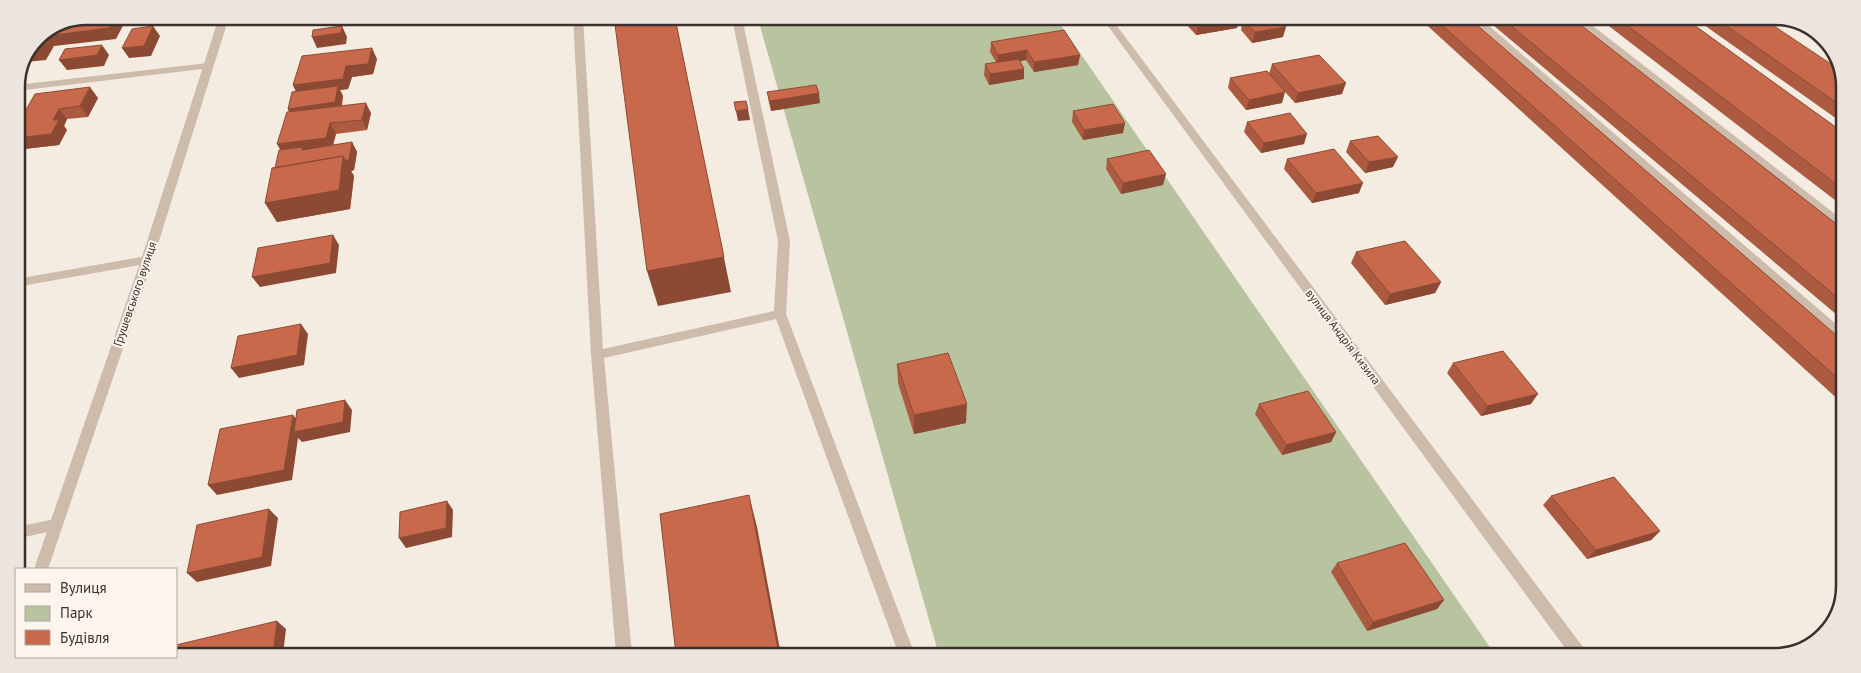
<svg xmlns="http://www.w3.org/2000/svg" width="1861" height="673" font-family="'PT Sans',sans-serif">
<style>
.green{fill:#b8c4a0}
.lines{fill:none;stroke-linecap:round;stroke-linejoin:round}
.service{fill:#cdbbac;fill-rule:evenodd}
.minor{fill:#cdbbac;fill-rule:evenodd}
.tertiary{fill:#cdbbac;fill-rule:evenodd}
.wall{fill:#ac5a40}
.shaded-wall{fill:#8c4a34}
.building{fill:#c8694b;stroke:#8c4a34}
.labels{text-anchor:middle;stroke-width:4;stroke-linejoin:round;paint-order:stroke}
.street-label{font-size:12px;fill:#3b302b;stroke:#fbf5ee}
.rim{fill:none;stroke:#3b302b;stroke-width:2.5}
</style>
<rect width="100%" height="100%" fill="#f4ebe1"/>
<path class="green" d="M765,18H1056L1496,656L939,655L758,19Z"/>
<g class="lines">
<path class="service" d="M573,17H583L603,349L774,311L778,241L732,18H742L790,241L786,314L915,655H899L776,319L604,358L632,654H616L591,355Z
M1471,19H1481L1843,330V342L1839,340Z
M1574,19H1584L1844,221V231Z
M208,63L211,64V68L16,91V85Z
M147,256L151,257L153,260L151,263L16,287V279Z
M55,519L60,521L62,525L60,529L16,539V527Z"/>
<path class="minor" d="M1102,18H1111L1586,651L1588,656H1571Z"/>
<path class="tertiary" d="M219,17H229L153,260L48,569H34L141,260Z"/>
</g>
<path class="wall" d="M1184,19H1239L1237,28L1196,35L1183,21Z
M1243,19L1283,37L1252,43L1241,30Z
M1420,19H1470L1843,341L1842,403Z
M1486,19H1573L1844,230L1843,320Z
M1601,20H1687L1844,133V207Z
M1697,20H1765L1845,82L1844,124Z
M991,42L1080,55L1078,65L1034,72L1026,60L1020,61L1024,69V79L989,85L984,75L985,64L996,62L990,52Z
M377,59L373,74L352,77L348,89L340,90L343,96L342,106L371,113L367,130L336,134L333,145L352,142L357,152L354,170L351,171L354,176L350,209L277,222L265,203L275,168L281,150L277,144L289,112L288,109L296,92L293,85Z
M1272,64L1342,94L1295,103L1269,74Z
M1230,78L1282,103L1246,110L1228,88Z
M767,92L820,103L771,111L769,103Z
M35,94L98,98L88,117L67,119L64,126L67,130L59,145L24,149L16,140V136L22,128L18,124Z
M1073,111L1123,133L1083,140L1072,122Z
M1247,122L1304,144L1261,153L1244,132Z
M1350,141L1393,167L1365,173L1346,152Z
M1107,159L1163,185L1121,194L1106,169Z
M1287,159L1359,193L1312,203L1284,169Z
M1356,252L1441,282L1435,293L1385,305L1351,263Z
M1453,363L1531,404L1481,416L1447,373Z
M897,364L966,423L914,434L898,383Z
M1259,404L1336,432L1331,442L1282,455L1255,414Z
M1551,496L1660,531L1651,540L1587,559L1543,505Z
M1337,563L1444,600L1437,609L1367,631L1331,572Z"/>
<path class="shaded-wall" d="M116,16H128L116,39L54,46L46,36Z
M675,18L731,292L658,306L647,271Z
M857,18H898L857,23Z
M1164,19H1178L1163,21Z
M1236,19H1239L1237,28L1196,35L1198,25Z
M153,26L160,36L151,56L129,58L122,48Z
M342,26L347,37L346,44L317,48L312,37Z
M1286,27L1283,37L1252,43L1255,32Z
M46,36L54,46L46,60L26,62L31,50Z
M102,45L109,55L104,66L67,70L59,60Z
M372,48L377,59L373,74L352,77L348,89L340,90L343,96L340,113L293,119L288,109L298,95L293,85L346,66Z
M1027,50L1026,60L998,65V55Z
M1080,55L1078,65L1034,72V62Z
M1024,69V79L989,85L990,74Z
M1346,83L1342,94L1295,103L1298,93Z
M90,87L98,98L88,117L80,106Z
M1285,92L1282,103L1246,110L1249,100Z
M819,93L820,103L771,111L770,101Z
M366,103L371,113L367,130L362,120Z
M59,109L67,119L64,126L67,130L59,145L24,149L16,140V138L53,120Z
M748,109L750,120L738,121L736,111Z
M330,123L336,134L332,148L283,154L277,144Z
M1125,123L1123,133L1083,140L1084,130Z
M1307,134L1304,144L1261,153L1264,143Z
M352,142L357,152L354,170L351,171L354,176L350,209L277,222L265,203L343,156Z
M1398,157L1393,167L1365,173L1369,162Z
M1166,174L1163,185L1121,194L1123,183Z
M1363,183L1359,193L1312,203L1316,193Z
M333,235L339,245L336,273L260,287L252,277Z
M1441,282L1435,293L1385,305L1390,294Z
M301,324L308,334L304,365L239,378L231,368Z
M1538,394L1531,404L1481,416L1487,406Z
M345,400L352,410L350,432L302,442L298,438L292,480L217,495L208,485L293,415L301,425Z
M967,404L966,423L914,434V415Z
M1336,432L1331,442L1282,455L1286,445Z
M749,495L757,527L781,655H779Z
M447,501L453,510L452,537L406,548L399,538Z
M269,509L278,518L271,566L197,582L187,573Z
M1660,531L1651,540L1587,559L1596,550Z
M1444,600L1437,609L1367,631L1373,622Z
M277,621L286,629L283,654H273Z"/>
<path class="building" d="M87,16H116L109,28L46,36L48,32Z
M614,17L675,18L724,257L647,271Z
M1192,19H1236L1198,25Z
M1243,19H1278L1286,27L1255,32Z
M1435,19H1470L1843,341V383Z
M1503,19H1573L1844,230L1843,302Z
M1620,20H1687L1844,133V190Z
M1718,20H1765L1840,70L1845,82L1844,108Z
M153,26L144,46L122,48L132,29Z
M342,26L341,33L312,37L313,30Z
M1064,30L1080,55L1034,62L1027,50L998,55L991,42Z
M46,36L39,49L31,50L37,37Z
M102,45L97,55L59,60L65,49Z
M372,48L368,64L346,66L343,79L293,85L302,56Z
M1319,55L1346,83L1298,93L1272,64Z
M1019,59L1024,69L990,74L985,64Z
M1267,71L1285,92L1249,100L1230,78Z
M816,85L819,93L770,101L767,92Z
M338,86L335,102L288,109L292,92Z
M90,87L80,106L59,109L53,120H59L51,134L16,138V136L24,123L18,124L35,94Z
M746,101L748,109L736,111L734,102Z
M366,103L362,120L330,123L326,138L277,144L287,112Z
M1113,104L1125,123L1084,130L1073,111Z
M1290,113L1307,134L1264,143L1247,122Z
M1378,136L1398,157L1369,162L1350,141Z
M352,142L349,160H345L343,156L275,168L279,150L302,147V150Z
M1334,149L1363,183L1316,193L1287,159Z
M1149,150L1166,174L1123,183L1107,159Z
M343,156L339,190L265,203L272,168Z
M333,235L330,263L252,277L258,248Z
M1405,241L1441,282L1390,294L1356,252Z
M301,324L297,355L231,368L238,336Z
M1503,351L1538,394L1487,406L1453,363Z
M948,353L967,404L914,415L897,364Z
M1308,391L1336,432L1286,445L1259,404Z
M345,400L343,422L294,432L297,410Z
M293,415L284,470L208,485L220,429Z
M1614,477L1660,531L1596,550L1551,496Z
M749,495L779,655L676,654L660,514Z
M447,501L446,528L399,538L400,512Z
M269,509L262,557L187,573L197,525Z
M1405,543L1444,600L1373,622L1337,563Z
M277,621L273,654L176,653V645Z"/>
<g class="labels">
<g class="street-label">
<text transform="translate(135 294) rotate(-71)" y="4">Грушевського вулиця</text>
<text transform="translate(1343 337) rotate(53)" y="4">вулиця Андрія Кизила</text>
</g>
</g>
<path d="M0 0H1861V673H0ZM87 25H1774A62 62 0 0 1 1836 87V586A62 62 0 0 1 1774 648H87A62 62 0 0 1 25 586V87A62 62 0 0 1 87 25Z" fill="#ece5de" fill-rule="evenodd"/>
<path class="rim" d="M87 25H1774A62 62 0 0 1 1836 87V586A62 62 0 0 1 1774 648H87A62 62 0 0 1 25 586V87A62 62 0 0 1 87 25Z"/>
<rect x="15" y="568" width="162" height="90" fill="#fbf5ee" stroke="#aea6a0"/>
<rect x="25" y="584" width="25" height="8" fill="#cdbbac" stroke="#aea6a0"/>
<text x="60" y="593" font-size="15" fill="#3b302b">Вулиця</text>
<rect x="25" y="606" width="25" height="15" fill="#b8c4a0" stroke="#aea6a0"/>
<text x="60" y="618" font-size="15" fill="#3b302b">Парк</text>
<rect x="25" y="630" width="25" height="15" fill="#c8694b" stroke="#aea6a0"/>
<text x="60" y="643" font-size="15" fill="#3b302b">Будівля</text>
</svg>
